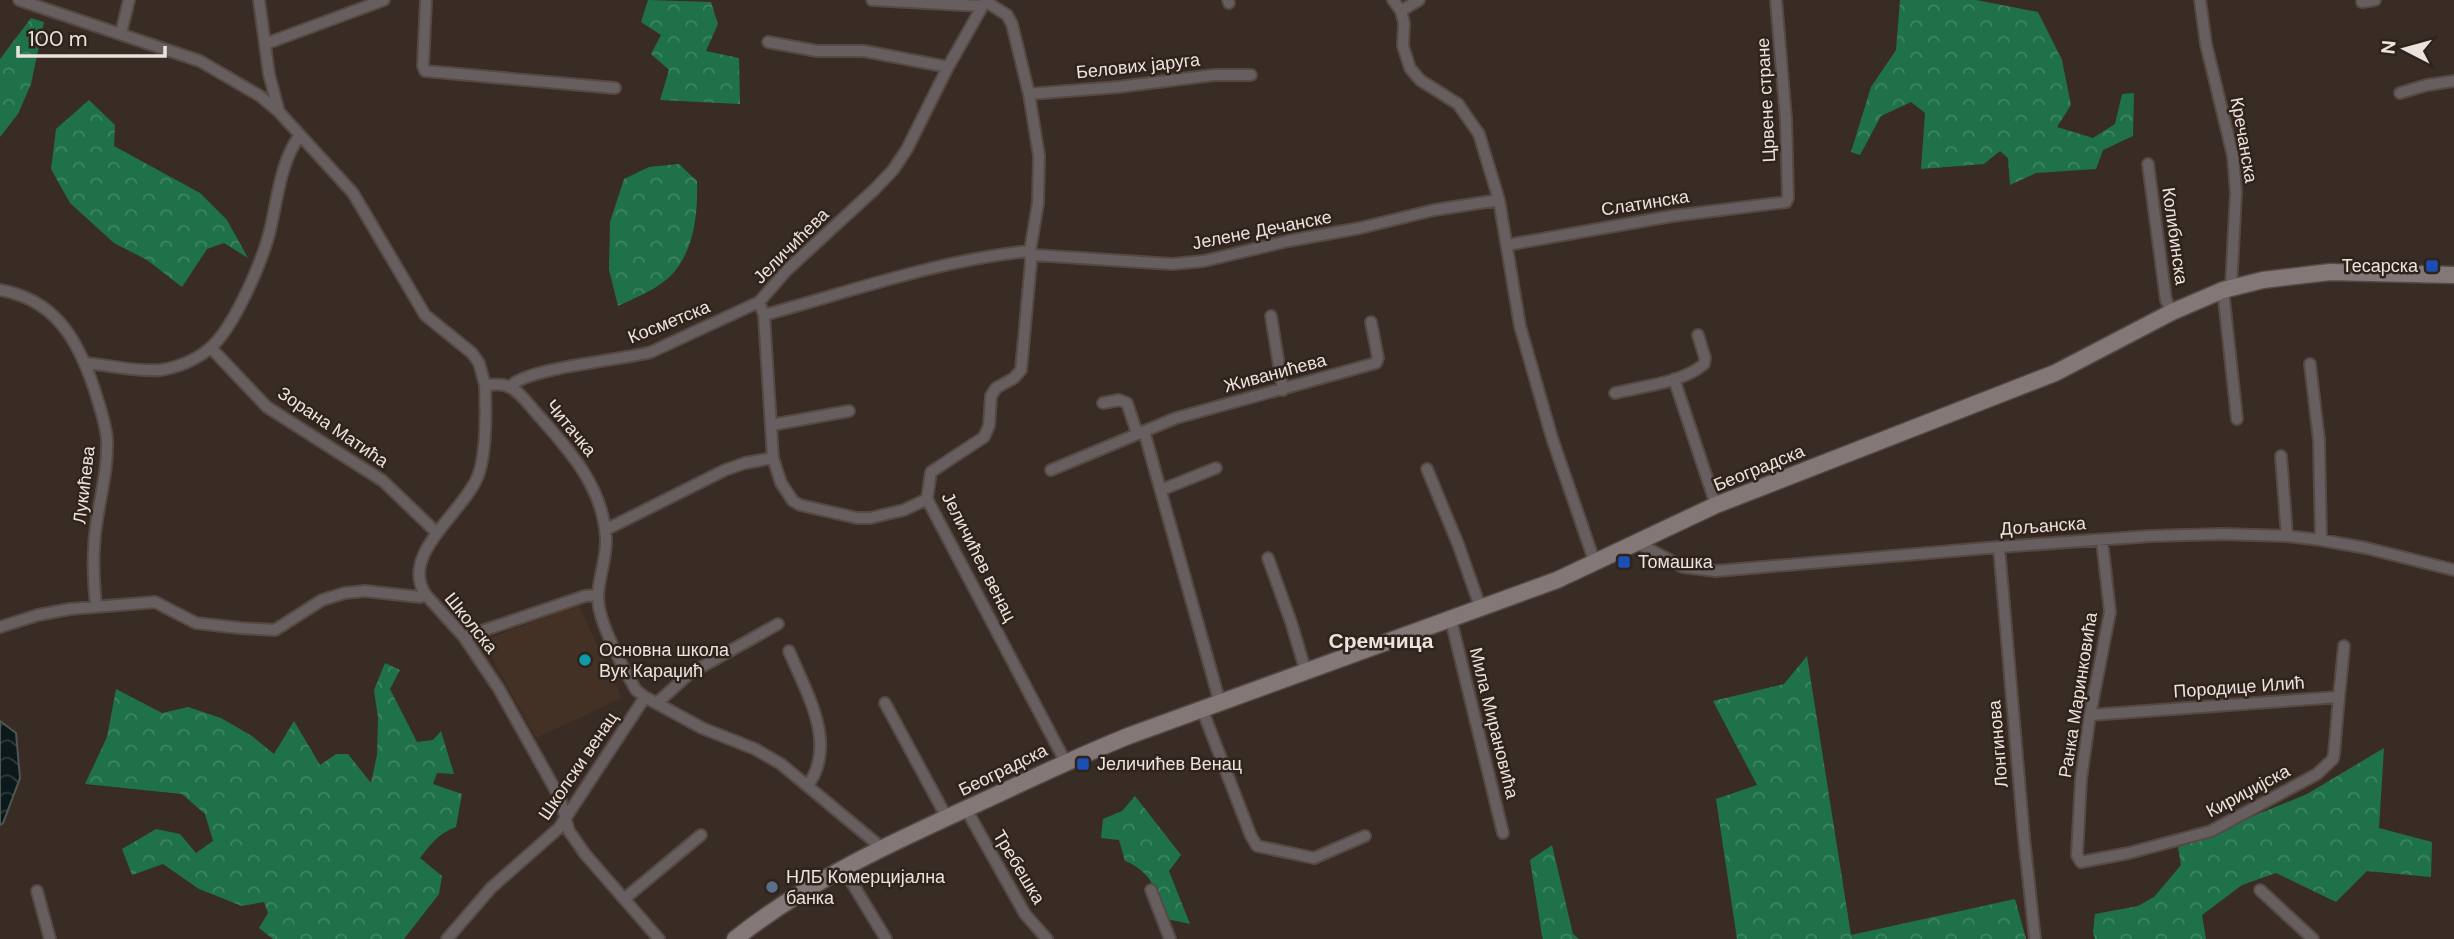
<svg xmlns="http://www.w3.org/2000/svg" width="2454" height="939" font-family="'DM Sans',sans-serif">
<style>
.built{fill:#443126}
.forest{fill:url(#forest-crowns)}
.water{fill:url(#water-waves);stroke:#4e5655;stroke-width:2}
.lines{fill:none;stroke-linecap:round;stroke-linejoin:round}
.street-casing{stroke:#564943;stroke-width:14}
.secondary-casing{stroke:#564943;stroke-width:19}
.street{stroke:#665e5f;stroke-width:10}
.secondary{stroke:#847778;stroke-width:16}
.transit-dot{fill:#1a4fb4;stroke:#2f231b;stroke-width:2.5}
.culture-dot{fill:#0f9aa8;stroke:#2f231b;stroke-width:2.5}
.service-dot{fill:#5c6f8a;stroke:#2f231b;stroke-width:2.5}
.labels{text-anchor:middle;stroke-width:5;stroke-linejoin:round;paint-order:stroke}
.street-label{font-size:18px;fill:#ece3de;stroke:#2f231b}
.poi-label{font-size:18px;fill:#ece3de;stroke:#2f231b;text-anchor:start}
.quarter-label{font-size:21px;font-weight:bold;fill:#ece3de;stroke:#2f231b}
</style>
<defs>
<pattern id="forest-crowns" width="20" height="18" patternUnits="userSpaceOnUse" patternTransform="scale(1.75)"><rect width="20" height="18" fill="#1f7149"/><path d="M2 6a3 3 0 1 1 6 0M12 15a3 3 0 1 1 6 0" fill="none" stroke="#408563"/></pattern>
<pattern id="water-waves" width="16" height="10" patternUnits="userSpaceOnUse" patternTransform="scale(1.75)"><rect width="16" height="10" fill="#0b191a"/><path d="M0 5q4-4 8 0t8 0" fill="none" stroke="#2f3a3b"/></pattern>
</defs>
<rect width="100%" height="100%" fill="#392c25"/>
<path class="built" d="M578,604L622,698L536,738L483,641Z"/>
<path class="forest" d="M648,0L711,2L718,24L706,51L739,58L740,104L660,100L669,70L651,54L661,35L641,22Z
M1900,0H1976L2038,12L2062,60L2071,105L2057,127L2093,138L2115,124L2122,94L2134,93L2133,136L2103,150L2096,169L2036,173L2010,185L2008,158L2000,151L1984,164L1921,169L1925,113L1911,102L1881,116L1860,155L1851,152L1871,87L1896,50Z
M31,18L44,22L31,84L18,114L0,137V59Z
M89,100L115,125L114,146L200,193L227,220L248,258L224,243L207,249L182,287L147,260L114,243L70,203L51,169L56,129Z
M679,164L697,181C698,211 695,246 675,271C661,288 637,297 618,306L609,270L610,222L624,179L649,167Z
M1807,656L1851,935L2015,899L2026,939H1737L1716,799L1757,785L1713,701L1784,684Z
M385,663L400,670L390,689L417,742L433,740L441,731L454,774L437,773L433,784L462,794L456,827C439,833 431,844 420,858L442,876L439,894L404,939H273L259,928L268,913L264,902L242,906L199,889L163,864L132,875L122,849L156,829L180,834L196,853L213,841L205,814L182,794L85,784L107,737L116,689L162,713L188,707L221,718L252,736L274,754L294,721L320,765L336,754H348L371,783L377,755L378,718L374,690Z
M2384,748L2379,828L2432,842L2431,877L2367,871L2336,902L2276,873L2242,885L2202,915L2206,939H2095L2093,932L2095,914L2138,906L2154,897L2181,865L2178,847L2307,794Z
M1135,796L1181,855L1169,871L1190,924L1167,919C1156,893 1154,873 1125,861L1119,840L1101,838L1103,819L1122,811Z
M1552,845L1573,934L1579,939H1543L1542,936L1530,860Z"/>
<path class="water" d="M0,721L16,733L20,778L3,823L0,825Z"/>
<g class="lines">
<defs>
<path id="street" d="M19,0L200,61L260,96L279,112L353,193L425,315L472,353L479,363L485,385C492,385 500,383 507,386C519,390 529,405 538,415C570,451 603,487 606,538C607,562 595,584 599,607C603,630 624,670 636,690L645,697L702,728L755,749L781,764L882,848
M259,0L269,74L279,112
M426,0L423,66L425,71L615,88
M872,0L982,6
M1228,0L1229,3
M1393,0L1401,11L1404,23L1403,46L1410,68L1420,80L1458,104L1479,134L1499,200L1520,326L1552,438L1595,563
M2200,0L2206,44L2233,156L2236,192L2231,288
M985,1L1007,15L1012,24L1029,94L1039,156L1038,203L1030,251L1031,262L1021,370L1014,378L996,388L991,396L989,426L984,437L931,472L927,499L1065,761
M2362,2L2375,0
M1401,11L1419,0
M121,33L129,0
M768,42L817,51H864L948,67
M265,44L384,0
M2400,93L2427,85L2454,81
M1029,94L1118,87L1214,75H1251
M2148,164L2166,300L2172,312
M1507,245L1672,216L1786,202L1788,198L1786,119L1776,0
M1030,251L1034,255L1172,264L1204,261L1288,241L1360,228L1434,210L1499,200
M0,290C55,300 77,338 94,388C99,405 106,423 107,440C108,468 101,493 97,520C92,549 93,577 96,605
M2223,290L2237,419
M759,302L764,315L773,458L781,483L793,501L800,505L857,518H870L904,510L927,499
M764,315C852,291 939,260 1030,251
M1271,316L1283,390
M211,348L267,407L383,481L437,533
M85,363C109,365 136,372 160,370C176,368 196,360 209,349C234,329 264,258 271,226C278,195 281,161 300,135
M2310,364L2319,440L2321,540
M1674,379L1716,505
M510,387C524,368 623,360 651,352L759,302L788,269L875,189L893,170L907,149L948,67L986,0
M1615,393C1643,386 1682,383 1704,364L1705,358L1698,335
M1103,403L1119,400L1127,403L1137,433
M771,425L849,411
M1144,431L1220,703
M2281,456L2287,536
M1427,469L1458,544L1481,609
M1051,470L1176,418L1376,363L1378,358L1371,322
M1161,490L1216,468
M605,530L725,470L745,463L773,458
M2102,540L2110,612L2090,715L2081,779L2077,855L2081,862L2129,853L2211,831L2317,774L2333,759L2334,754L2339,697
M1637,543L1683,567L1716,571L1999,547L2151,536L2222,534L2287,536L2321,540L2366,548L2454,570
M1999,547L2024,838L2035,939
M1268,558L1291,622L1306,672
M426,595C398,555 464,512 478,476C487,452 486,410 485,385
M1451,620L1503,833
M0,627L38,615L70,609L155,602L196,623L240,628L275,630L322,600L345,593L365,591L420,597L426,595L464,637L499,689L560,798L569,831L585,854L659,939
M464,637L585,596L598,595
M789,651C806,692 838,744 808,785
M657,703L689,674L778,624
M885,703L947,818
M1202,709L1251,836L1257,846L1314,858L1365,836
M2090,715L2339,697L2344,646
M966,809L1025,914L1047,939
M843,868L886,939
M1151,890L1170,939
M2260,890L2313,939
M37,891L50,939
M624,899L701,835
M447,939L491,888L559,828L645,697"/>
<path id="secondary" d="M735,939C809,880 895,841 981,802C1031,779 1080,755 1131,735L1557,580L1716,505L2055,373L2172,312L2223,290L2263,280L2330,272L2454,275"/>
</defs>
<use href="#street" class="street-casing"/>
<use href="#secondary" class="secondary-casing"/>
<use href="#street" class="street"/>
<use href="#secondary" class="secondary"/>
</g>
<g class="transit-dot">
<rect x="2425" y="259" width="14" height="14" rx="3.5"/>
<rect x="1617" y="555" width="14" height="14" rx="3.5"/>
<rect x="1076" y="757" width="14" height="14" rx="3.5"/>
</g>
<circle class="culture-dot" cx="585" cy="660" r="7"/>
<circle class="service-dot" cx="772" cy="887" r="7"/>
<g class="labels">
<g class="street-label">
<text transform="translate(1138 66) rotate(-6)" y="6">Белових јаруга</text>
<text transform="translate(1766 100) rotate(-93)" y="6">Црвене стране</text>
<text transform="translate(2244 140) rotate(80)" y="6">Кречанска</text>
<text transform="translate(1645 203) rotate(-9)" y="6">Слатинска</text>
<text transform="translate(1262 230) rotate(-11)" y="6">Јелене Дечанске</text>
<text transform="translate(2175 236) rotate(82)" y="6">Колибинска</text>
<text transform="translate(791 246) rotate(-45)" y="6">Јеличићева</text>
<text transform="translate(669 322) rotate(-22)" y="6">Косметска</text>
<text transform="translate(1275 373) rotate(-15)" y="6">Живанићева</text>
<text transform="translate(333 427) rotate(34)" y="6">Зорана Матића</text>
<text transform="translate(571 428) rotate(50)" y="6">Читачка</text>
<text transform="translate(1759 468) rotate(-22)" y="6">Београдска</text>
<text transform="translate(84 485) rotate(-83)" y="6">Лукићева</text>
<text transform="translate(2043 526) rotate(-4)" y="6">Дољанска</text>
<text transform="translate(979 557) rotate(63)" y="6">Јеличићев венац</text>
<text transform="translate(471 623) rotate(51)" y="6">Школска</text>
<text transform="translate(2239 687) rotate(-4)" y="6">Породице Илић</text>
<text transform="translate(2078 695) rotate(-81)" y="6">Ранка Маринковића</text>
<text transform="translate(1494 723) rotate(76)" y="6">Мила Мирановића</text>
<text transform="translate(1998 744) rotate(-95)" y="6">Лонгинова</text>
<text transform="translate(578 766) rotate(-56)" y="6">Школски венац</text>
<text transform="translate(1003 770) rotate(-26)" y="6">Београдска</text>
<text transform="translate(2248 791) rotate(-28)" y="6">Кириџијска</text>
<text transform="translate(1019 867) rotate(59)" y="6">Требешка</text>
</g>
<g class="poi-label">
<text x="2418" y="272" text-anchor="end">Тесарска</text>
<text x="1638" y="568">Томашка</text>
<text x="599" y="656">Основна школа<tspan x="599" dy="21">Вук Караџић</tspan></text>
<text x="1097" y="770">Јеличићев Венац</text>
<text x="786" y="883">НЛБ Комерцијална<tspan x="786" dy="21">банка</tspan></text>
</g>
<g class="quarter-label">
<text x="1381" y="648">Сремчица</text>
</g>
</g>
<g transform="translate(2405 49) rotate(276)" stroke="#2f231b" stroke-width="5" paint-order="stroke">
<path d="M0-5L12 26L0 18L-12 26Z" fill="#ece3de"/>
<text y="-10" font-size="19" font-weight="bold" text-anchor="middle" fill="#ece3de">N</text>
</g>
<path d="M18 46v10h147v-10" fill="none" stroke="#ece3de" stroke-width="3.5"/>
<text x="28" y="46" font-size="21" fill="#ece3de" stroke="#2f231b" stroke-width="5" paint-order="stroke">100 m</text>
</svg>
